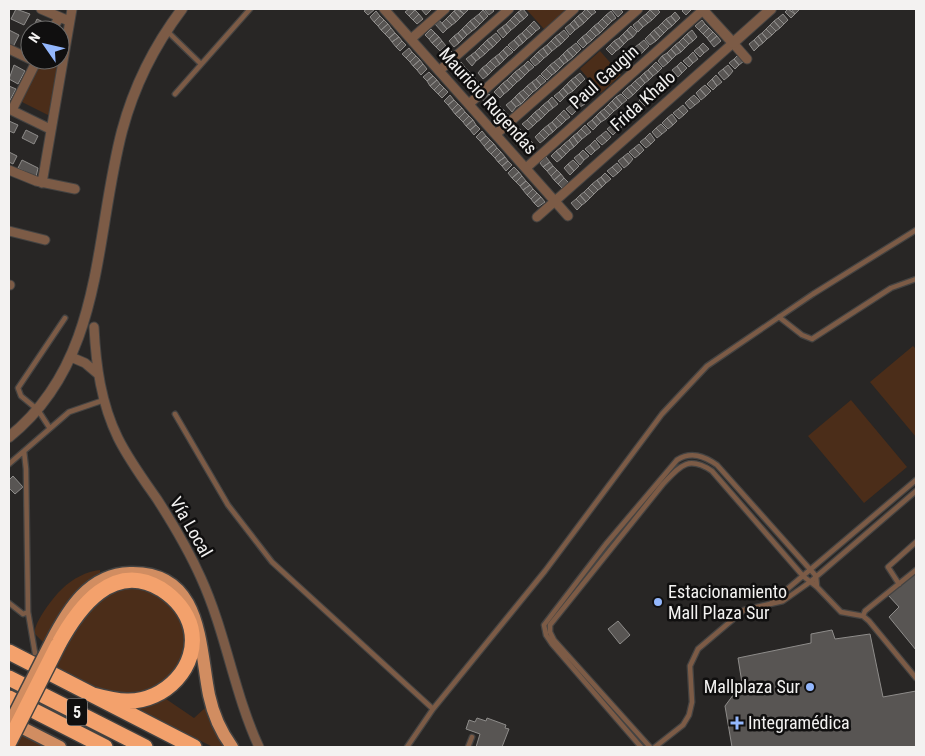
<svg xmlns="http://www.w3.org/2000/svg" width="925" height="756" font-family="'Roboto Condensed',sans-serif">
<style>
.green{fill:#4b2d19}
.building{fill:#585553;stroke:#8e8c8a}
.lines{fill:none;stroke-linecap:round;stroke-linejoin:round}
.service-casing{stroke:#444342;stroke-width:7}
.minor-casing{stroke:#444342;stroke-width:11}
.tertiary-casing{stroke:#444342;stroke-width:12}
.primary-casing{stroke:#444342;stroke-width:15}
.motorway-casing{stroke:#444342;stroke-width:18}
.service{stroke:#7c5b46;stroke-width:4.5}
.minor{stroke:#7c5b46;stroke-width:9}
.tertiary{stroke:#7c5b46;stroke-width:10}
.primary{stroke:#d18d61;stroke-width:12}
.motorway{stroke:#f3a16c;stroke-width:15}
.primary-bridge-casing{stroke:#444342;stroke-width:15;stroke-linecap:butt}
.motorway-bridge-casing{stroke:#444342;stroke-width:18;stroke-linecap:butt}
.primary-bridge{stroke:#d18d61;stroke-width:12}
.motorway-bridge{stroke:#f3a16c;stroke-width:15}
.poi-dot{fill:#93b7fd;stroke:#100f0f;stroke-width:2}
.labels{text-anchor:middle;stroke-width:5;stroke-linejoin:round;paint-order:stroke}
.shield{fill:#100f0f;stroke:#afaead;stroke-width:1}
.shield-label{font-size:16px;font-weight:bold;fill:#f3f2f1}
.street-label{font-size:18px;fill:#f3f2f1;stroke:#100f0f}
.poi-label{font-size:18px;fill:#f3f2f1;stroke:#100f0f;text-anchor:start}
</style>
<rect width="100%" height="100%" fill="#282625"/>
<path class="green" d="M526,9H563L565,11L544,29Z
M600,51L621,75L601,93L580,69Z
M41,60H59L50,116L20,101Z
M913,346L916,349V437L870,382Z
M851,400L907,467L864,503L808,436Z
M100,570V576L48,642H43L35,634C32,625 54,596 62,589C72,579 87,571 100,570Z
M127,587C207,586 201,701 123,695C100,693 76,678 56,667L88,608L109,590Z
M166,699L194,718L205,708L211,725L224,747H213L137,709Z
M21,735L45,747H14Z"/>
<path class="building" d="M16,9L30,14L24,25L11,19Z
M367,9H375L368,15L364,11Z
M409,9L415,10L409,16L405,12Z
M421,9H430L431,10L426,15Z
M457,9L464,14L460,18L454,11Z
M459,9H467L468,10L464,14Z
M484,9H492L494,11L489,15Z
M523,9L528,15L524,19L518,12Z
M586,9L592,15L588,19L582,13Z
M586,9H593L596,12L592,15Z
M613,9H620L623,12L618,17L612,10Z
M657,9L660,12L656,16L650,10Z
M684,9H692L686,15L682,11Z
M788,9L795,14L791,18L785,12Z
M791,9H798L799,10L795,14Z
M415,10L419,14L413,20L409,16Z
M483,10L488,16L484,20L479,14Z
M650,10L656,16L652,20L646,14Z
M376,11L380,16L374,22L370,17Z
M454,11L460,18L456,22L450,15Z
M611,11L616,18L612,21L606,15Z
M518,12L524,19L520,22L514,16Z
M675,12L680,18L676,22L671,16Z
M582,13L588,19L584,23L578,16Z
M419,14L423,19L417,24L413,20Z
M479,14L484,20L480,24L474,18Z
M646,14L652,20L648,23L642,17Z
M783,14L788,20L784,24L778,18Z
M450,15L456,22L452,25L446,19Z
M606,15L612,21L608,25L602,19Z
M380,16L384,20L378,26L374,22Z
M514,16L520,22L516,26L510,20Z
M578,16L584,23L579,27L574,20Z
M671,16L676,22L672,26L666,19Z
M642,17L648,23L643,27L638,21Z
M474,18L480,24L476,28L470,21Z
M778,18L784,24L780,28L774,21Z
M37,19L49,25L46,30H32Z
M446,19L452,25L447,29L442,23Z
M602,19L608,25L604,29L598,23Z
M666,19L672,26L668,29L662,23Z
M384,20L388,24L381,30L378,26Z
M439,20L447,29L443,33L435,24Z
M510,20L516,26L511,30L506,24Z
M574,20L579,27L575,30L570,24Z
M702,20L705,24L699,30L695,26Z
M470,21L476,28L472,31L466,25Z
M534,21L540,28L536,31L530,25Z
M638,21L643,27L638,32L633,25Z
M774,21L780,28L776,31L770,25Z
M598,23L604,29L600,33L594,26Z
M662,23L668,29L664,33L658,27Z
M388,24L391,28L385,34L381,30Z
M506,24L511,30L507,34L502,27Z
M570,24L575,30L570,35L565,28Z
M705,24L709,28L703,34L699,30Z
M466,25L472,31L467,35L462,29Z
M530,25L536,31L532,35L526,29Z
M770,25L776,31L772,35L766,29Z
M594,26L600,33L596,36L590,30Z
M631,26L637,32L633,37L627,30Z
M502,27L507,34L503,38L497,31Z
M658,27L664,33L660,37L654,30Z
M391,28L395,33L389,38L385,34Z
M709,28L713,32L707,38L703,34Z
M431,29L435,33L429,39L425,35Z
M462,29L467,35L463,39L458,33Z
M526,29L532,35L527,39L522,33Z
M766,29L772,35L767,39L762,33Z
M9,30L19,35L13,47L9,45Z
M564,30L569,36L565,40L559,34Z
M590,30L596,36L592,40L586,34Z
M627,30L633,37L628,40L623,34Z
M654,30L660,37L656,41L650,34Z
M692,30L697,37L693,41L687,34Z
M713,32L717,36L710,42L707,38Z
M395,33L399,37L392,42L389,38Z
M435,33L439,37L432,43L429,39Z
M458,33L463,39L459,43L454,36Z
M496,33L501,39L497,43L491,37Z
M522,33L527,39L523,43L518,36Z
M762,33L767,39L763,43L758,36Z
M559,34L565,40L561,44L555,37Z
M586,34L592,40L587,44L582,37Z
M623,34L628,40L624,44L619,38Z
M650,34L656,41L650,45L645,39Z
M687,34L693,41L689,44L683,38Z
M454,36L459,43L454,47L449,41Z
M518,36L523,43L519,46L514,40Z
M717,36L721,41L714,47L710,42Z
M758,36L763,43L759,46L754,40Z
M28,37L30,38V55L21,50Z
M399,37L402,41L396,47L392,42Z
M439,37L442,41L436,47L432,43Z
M491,37L497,43L493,47L487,40Z
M555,37L561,44L557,47L551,41Z
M582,37L587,44L583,48L577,42Z
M619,38L624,44L620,48L614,41Z
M683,38L689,44L685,48L679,42Z
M487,40L493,47L489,50L483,44Z
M514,40L519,46L514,51L508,45Z
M644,40L649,46L645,50L639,44Z
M754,40L759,46L754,51L749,44Z
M402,41L406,45L400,51L396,47Z
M442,41L446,46L440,51L436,47Z
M551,41L557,47L552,51L547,45Z
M614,41L620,48L616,51L610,45Z
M679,42L685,48L681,52L675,45Z
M576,43L581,49L577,53L571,47Z
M703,43L709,49L704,53L699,47Z
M483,44L489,50L485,54L479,48Z
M639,44L645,50L641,54L635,47Z
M547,45L552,51L548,55L543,48Z
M610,45L616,51L612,55L606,49Z
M675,45L681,52L676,55L671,49Z
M446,46L450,50L444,55L440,51Z
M507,46L513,52L508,56L503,50Z
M571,47L577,53L573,57L567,50Z
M635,47L641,54L636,58L631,51Z
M699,47L704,53L700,57L694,51Z
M409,48L412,52L406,58L402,54Z
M479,48L485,54L480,58L475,52Z
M543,48L548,55L544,58L538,52Z
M671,49L676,55L672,59L667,53Z
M450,50L454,54L448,60L444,55Z
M503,50L508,56L504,60L499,54Z
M567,50L573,57L568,61L563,54Z
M631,51L636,58L632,61L627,55Z
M412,52L416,56L410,62L406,58Z
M475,52L480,58L476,61L471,55Z
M538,52L544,58L540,62L534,56Z
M693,52L698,59L693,63L688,57Z
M667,53L672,59L668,63L662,56Z
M499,54L504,60L500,64L495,57Z
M563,54L568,61L564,64L559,58Z
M471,55L476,61L472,66L466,59Z
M627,55L632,61L628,65L622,59Z
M738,55L744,61L739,65L734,59Z
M416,56L420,60L413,66L410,62Z
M534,56L540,62L535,66L530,60Z
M662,56L668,63L663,67L658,61Z
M495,57L500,64L496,67L490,61Z
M688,57L693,63L689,67L683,61Z
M559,58L564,64L560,68L554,62Z
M622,59L628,65L624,69L618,62Z
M734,59L739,65L735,69L729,63Z
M420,60L423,64L417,70L413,66Z
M490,61L496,67L492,71L486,65Z
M528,61L534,67L529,71L524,65Z
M461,62L464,66L458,72L454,68Z
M554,62L560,68L556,72L550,65Z
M656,62L662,68L658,72L652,66Z
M681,62L687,68L682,73L677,66Z
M423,64L427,69L421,75L417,70Z
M14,65L25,71L18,84L9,79Z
M486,65L492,71L488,75L482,68Z
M524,65L529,71L525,75L519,69Z
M550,65L556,72L552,75L546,69Z
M728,65L733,71L729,76L723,69Z
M464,66L468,70L462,76L458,72Z
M652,66L658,72L653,76L648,70Z
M677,66L682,73L678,77L672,70Z
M482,68L488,75L483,79L478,73Z
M519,69L525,75L521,79L515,72Z
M546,69L552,75L547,80L541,74Z
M723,69L729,76L724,80L718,73Z
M468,70L472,74L465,80L462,76Z
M648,70L653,76L649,80L644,73Z
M429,72L433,76L427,81L423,77Z
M515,72L521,79L517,82L511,76Z
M670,72L676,78L671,82L666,76Z
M580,73L585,79L581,83L575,77Z
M644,73L649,80L645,83L640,77Z
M472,74L475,78L469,84L465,80Z
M540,75L546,81L541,85L536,79Z
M716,75L722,82L717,86L712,79Z
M433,76L437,80L430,86L427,81Z
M511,76L517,82L513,86L507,80Z
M666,76L671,82L667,87L661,80Z
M575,77L581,83L577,87L571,80Z
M640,77L645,83L641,87L635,81Z
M475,78L479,83L473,89L469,84Z
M536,79L541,85L537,89L532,82Z
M712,79L717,86L713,90L707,84Z
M437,80L440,84L434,90L430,86Z
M507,80L513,86L509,90L503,83Z
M571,80L577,87L573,91L567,84Z
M635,81L641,87L637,91L631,85Z
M660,81L665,88L661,92L655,86Z
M532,82L537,89L533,92L527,86Z
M503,83L509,90L504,94L499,87Z
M440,84L444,88L438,94L434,90Z
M567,84L573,91L568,94L563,88Z
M631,85L637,91L633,95L627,88Z
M705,85L711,91L706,96L700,89Z
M9,86L16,89L9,102Z
M527,86L533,92L529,96L523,90Z
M592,86L597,92L593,96L587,90Z
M655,86L661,92L656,96L650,90Z
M499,87L504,94L500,98L494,92Z
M444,88L448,92L442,98L438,94Z
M563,88L568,94L564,98L559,92Z
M627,88L633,95L628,99L622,93Z
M700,89L706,96L701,100L696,93Z
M523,90L529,96L525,100L519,93Z
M587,90L593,96L589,100L583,93Z
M649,91L655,98L650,102L644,95Z
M559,92L564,98L560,102L554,96Z
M519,93L525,100L521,104L515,97Z
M583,93L589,100L585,104L579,97Z
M489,94L492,98L486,104L482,99Z
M621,94L627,100L622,104L616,97Z
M450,95L454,100L448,105L444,101Z
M644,95L650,102L645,106L639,100Z
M694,95L700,101L695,105L689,99Z
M515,97L521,104L516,107L511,101Z
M552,97L558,104L553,108L548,101Z
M579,97L585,104L580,107L575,101Z
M616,97L622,104L618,108L612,101Z
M492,98L496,102L490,108L486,104Z
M689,99L695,105L690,109L685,103Z
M454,100L458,104L452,110L448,105Z
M511,101L516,107L512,112L506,105Z
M548,101L553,108L549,111L543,105Z
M575,101L580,107L576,111L571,105Z
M612,101L618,108L614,111L608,105Z
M638,101L644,108L639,112L633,106Z
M496,102L500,106L493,112L490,108Z
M458,104L462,108L455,114L452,110Z
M543,105L549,111L545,115L539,109Z
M571,105L576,111L572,115L566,109Z
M608,105L614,111L610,115L604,109Z
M683,105L688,111L684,115L678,109Z
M500,106L504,110L497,116L493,112Z
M633,106L639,112L634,116L629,110Z
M462,108L465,112L459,118L455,114Z
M539,109L545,115L541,119L535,112Z
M604,109L610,115L606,119L600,112Z
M678,109L684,115L679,119L673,113Z
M504,110L508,115L501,120L497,116Z
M564,110L570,117L566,120L560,114Z
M627,111L633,117L628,121L622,115Z
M465,112L469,116L463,122L459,118Z
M535,112L541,119L537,122L531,116Z
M600,112L606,119L601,122L596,116Z
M560,114L566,120L562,124L556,118Z
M672,114L677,121L673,125L667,118Z
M622,115L628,121L623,126L618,119Z
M469,116L473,120L466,126L463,122Z
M531,116L537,122L533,126L527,120Z
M596,116L601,122L597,126L592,120Z
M556,118L562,124L557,128L552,122Z
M667,118L673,125L668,129L662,123Z
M473,120L476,125L470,130L466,126Z
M527,120L533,126L528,130L522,124Z
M592,120L597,126L593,130L587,124Z
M9,121L18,125L14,133L9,131Z
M616,121L622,127L617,131L612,125Z
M552,122L557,128L553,132L548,125Z
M514,123L518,127L512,133L508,129Z
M661,124L667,130L662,134L656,128Z
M476,125L480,129L474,135L470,130Z
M548,125L553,132L549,135L543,129Z
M585,125L591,132L587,135L581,129Z
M612,125L617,131L613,135L607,129Z
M518,127L522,131L515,137L512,133Z
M656,128L662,134L657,138L652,132Z
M543,129L549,135L545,139L539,133Z
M581,129L587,135L582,139L577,133Z
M26,130L38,136L34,144L22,138Z
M482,131L486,136L480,141L476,137Z
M522,131L525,135L519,141L515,137Z
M606,131L611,137L607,141L601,135Z
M539,133L545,139L540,143L535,137Z
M577,133L582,139L578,143L573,136Z
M650,133L655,140L651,144L645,138Z
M525,135L529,139L523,145L519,141Z
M601,135L607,141L602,145L596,139Z
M486,136L490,140L484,146L480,141Z
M573,136L578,143L574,147L569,140Z
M645,138L651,144L646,148L640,142Z
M529,139L533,143L527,149L523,145Z
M490,140L494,144L487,150L484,146Z
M569,140L574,147L570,150L564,144Z
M595,140L600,147L595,151L590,145Z
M533,143L537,148L531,154L527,149Z
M494,144L497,148L491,154L487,150Z
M564,144L570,150L566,154L560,148Z
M639,144L644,150L640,154L634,148Z
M590,145L595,151L591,155L585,149Z
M497,148L501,152L495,158L491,154Z
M560,148L566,154L562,158L556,151Z
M634,148L640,154L635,158L629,152Z
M583,150L589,156L584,160L579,154Z
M556,151L562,158L557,162L551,156Z
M9,152L17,156L13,164L9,162Z
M501,152L505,157L498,162L495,158Z
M628,153L633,159L629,164L623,157Z
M579,154L584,160L580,165L574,158Z
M505,157L508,161L502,166L498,162Z
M546,157L550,162L543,167L540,163Z
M623,157L629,164L624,168L618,161Z
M22,160L38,168L36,177L18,168Z
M573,160L579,166L574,171L568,164Z
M508,161L512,165L506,171L502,166Z
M550,162L553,166L547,171L543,167Z
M617,163L622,169L618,173L612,167Z
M568,164L574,171L570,175L564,168Z
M553,166L557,170L551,176L547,171Z
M514,167L519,172L512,178L508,173Z
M612,167L618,173L613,177L607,171Z
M557,170L561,174L554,180L551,176Z
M519,172L522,176L516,182L512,178Z
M605,173L611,179L606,183L601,177Z
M561,174L564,178L558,184L554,180Z
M522,176L526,181L520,186L516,182Z
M601,177L606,183L602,187L597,180Z
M564,178L569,183L562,188L558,184Z
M597,180L602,187L598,190L592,184Z
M526,181L530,185L523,190L520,186Z
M592,184L598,190L594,194L588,188Z
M530,185L533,189L527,195L523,190Z
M588,188L594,194L590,198L584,192Z
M533,189L537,193L531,199L527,195Z
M584,192L590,198L586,202L580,195Z
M537,193L541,197L534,203L531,199Z
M580,195L586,202L582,205L576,199Z
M541,197L545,202L538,207L534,203Z
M576,199L582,205L577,210L571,203Z
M13,476L23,487L15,494L9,488V480Z
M916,572V650L889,617L899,607L888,595Z
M618,621L630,635L620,644L608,629Z
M832,630L835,639L870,634L883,697L916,691V747H732L725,706L742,683L738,658L811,643V634Z
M477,718L486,721L487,718L506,725L505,728L509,729L502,747H476L480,734L466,729L469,720L475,722Z"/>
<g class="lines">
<defs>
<path id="service" d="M167,31L201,64
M175,94L250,9
M779,317L802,335L812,339L891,288L916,279
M175,414L228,505L272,562L433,709
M49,427L38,410L21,396L18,388L65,318
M9,464L69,412L104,400
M899,584L888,567L916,542
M772,602L916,480
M9,603L23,614L28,612L26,469L24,451
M28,612L35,653
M863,616L865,611L916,570
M407,747L433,709L545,571L662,414L707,366L813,294L916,230
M468,747L472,737
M641,747L552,644L546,635L544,625L606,544L677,460C691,451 704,456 717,465L816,576L817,587
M650,747L554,640L550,632V625L663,484C680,466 688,455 712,471L803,576L817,587L841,612L863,616L869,621L916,678
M655,747L683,725L689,715L692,702L690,666L698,649L744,610L783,601L810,582L916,491"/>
<path id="minor" d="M41,9L69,21
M384,9L568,216
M52,30L59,18
M411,39L445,9
M9,49L30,59
M439,71L509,9
M469,104L574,9
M9,109L50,129
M12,110L37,60
M496,134L638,9
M526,168L703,10
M9,170L36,181L75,189
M42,183L72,9
M537,217L733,43L747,59
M9,231L45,240
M9,285H10
M94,327C96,366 101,403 118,438C129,460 143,479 157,499C173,524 189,551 201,578C226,633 234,693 259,747
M71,357L85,363L98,374"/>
<path id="tertiary" d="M702,9L733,43L771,9
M9,437C104,361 94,238 122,131C134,86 154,46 182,9"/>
<path id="primary" d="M51,642C68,609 89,574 130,573C203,571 199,645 209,695C213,714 221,732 232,747
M9,721L60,747"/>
<path id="motorway" d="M58,645C78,608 113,560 161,589C175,598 187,612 191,628C200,666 165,702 127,701C116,701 104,698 93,695
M9,652L194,747
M9,678L145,747
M9,698L105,747"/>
</defs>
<use href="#service" class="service-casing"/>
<use href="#minor" class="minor-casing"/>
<use href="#tertiary" class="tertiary-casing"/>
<use href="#primary" class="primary-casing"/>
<use href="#motorway" class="motorway-casing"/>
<use href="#service" class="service"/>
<use href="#minor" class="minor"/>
<use href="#tertiary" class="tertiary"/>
<use href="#primary" class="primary"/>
<use href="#motorway" class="motorway"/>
<defs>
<path id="primary-bridge" d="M9,725L50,644"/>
<path id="motorway-bridge" d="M9,742L58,645"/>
</defs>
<use href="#primary-bridge" class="primary-bridge-casing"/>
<use href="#motorway-bridge" class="motorway-bridge-casing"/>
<use href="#primary-bridge" class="primary-bridge"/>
<use href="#motorway-bridge" class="motorway-bridge"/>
</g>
<g class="poi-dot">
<circle cx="658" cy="602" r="5"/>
<circle cx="810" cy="687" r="5"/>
<path d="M734.5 715.5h5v5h5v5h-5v5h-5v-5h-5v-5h5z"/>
</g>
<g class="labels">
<rect class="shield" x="67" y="698.5" width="20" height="27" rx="4"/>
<g class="shield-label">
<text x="77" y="718">5</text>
</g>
<g class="street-label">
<text transform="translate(604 77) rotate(-42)" y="6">Paul Gaugin</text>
<text transform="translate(488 101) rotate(48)" y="6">Mauricio Rugendas</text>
<text transform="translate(643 101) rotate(-42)" y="6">Frida Khalo</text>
<text transform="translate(191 527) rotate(60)" y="6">Vía Local</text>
</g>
<g class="poi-label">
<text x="668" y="598">Estacionamiento<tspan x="668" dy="21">Mall Plaza Sur</tspan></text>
<text x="800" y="693" text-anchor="end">Mallplaza Sur</text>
<text x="748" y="729">Integramédica</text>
</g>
</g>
<rect width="925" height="756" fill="none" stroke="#f3f2f1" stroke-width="20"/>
<g transform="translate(45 45) rotate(304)"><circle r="24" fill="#100f0f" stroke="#6b6a69"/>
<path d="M0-4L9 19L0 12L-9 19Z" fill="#93b7fd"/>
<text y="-8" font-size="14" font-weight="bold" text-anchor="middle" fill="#f3f2f1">N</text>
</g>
</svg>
